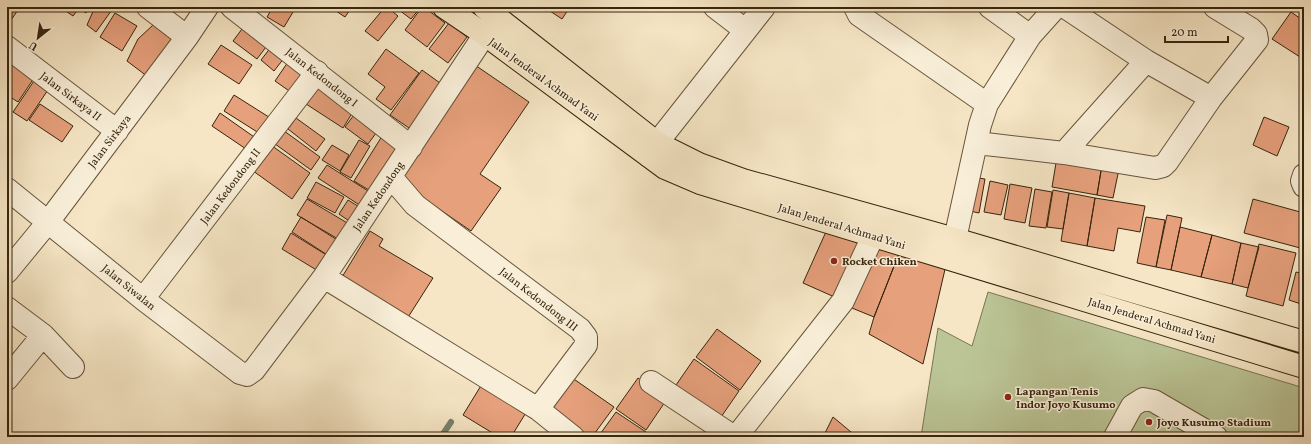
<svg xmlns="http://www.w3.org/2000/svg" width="1311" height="444" font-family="Vollkorn,serif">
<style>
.park{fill:#bbc596;stroke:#797552}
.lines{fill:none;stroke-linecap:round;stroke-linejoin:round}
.stream{stroke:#75826e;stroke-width:6}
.building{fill:#e6a07c;stroke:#37250e}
.minor-casing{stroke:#67553c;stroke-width:24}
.major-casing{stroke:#37250e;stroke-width:24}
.minor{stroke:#f9efd9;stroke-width:22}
.major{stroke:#f6e6c5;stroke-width:22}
.poi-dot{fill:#8f2418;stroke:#f9efd9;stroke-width:1.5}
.labels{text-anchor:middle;stroke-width:3;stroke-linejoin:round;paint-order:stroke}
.street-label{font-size:11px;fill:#37250e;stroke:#f9efd9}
.poi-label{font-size:11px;font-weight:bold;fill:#37250e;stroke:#f9efd9;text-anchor:start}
</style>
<rect width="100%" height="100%" fill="#f6e6c5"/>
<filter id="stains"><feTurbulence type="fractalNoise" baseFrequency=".005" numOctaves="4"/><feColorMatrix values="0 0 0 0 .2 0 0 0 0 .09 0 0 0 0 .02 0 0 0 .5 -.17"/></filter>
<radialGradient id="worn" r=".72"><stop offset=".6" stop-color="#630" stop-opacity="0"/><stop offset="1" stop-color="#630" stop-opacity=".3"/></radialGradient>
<path class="park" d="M988,292L1304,388V437H921L938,328L972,346Z"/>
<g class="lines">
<path class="stream" d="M441,437L451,422"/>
</g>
<path class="building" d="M7,7H20L7,26Z
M60,7H89L86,13L79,8L73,16Z
M95,7H114L96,32L87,25Z
M273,7H296L284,27L267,17Z
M330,7H352L345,17Z
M385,7H387L398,16L378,41L365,31Z
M395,7H419L420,8L411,19Z
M422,7H424L445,23L427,47L405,30Z
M544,7H570L562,19Z
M1295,7H1304V13Z
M1291,12L1304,21V51L1300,57L1272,39Z
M115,13L137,26L122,51L100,37Z
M248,21L272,39L257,59L233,41Z
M449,23L467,37L448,63L429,49Z
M153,25L166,35L171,28L183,37L152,80L127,61L138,39Z
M275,42L288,53L274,71L261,60Z
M221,45L252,65L239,84L208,64Z
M386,49L419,73L391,110L376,99L385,87L368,74Z
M7,60L36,75L18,102L7,95Z
M288,62L308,75L295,95L275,81Z
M472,63L529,102L480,174L501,188L471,231L394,178Z
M422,70L447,88L415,132L390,115Z
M38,75L52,84L27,121L13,112Z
M316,82L357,105L343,128L303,102Z
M234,95L272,119L262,135L224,111Z
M40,104L73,126L62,142L29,120Z
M359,108L382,125L368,144L345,127Z
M220,113L257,139L249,151L212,126Z
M1264,117L1289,127L1277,156L1253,145Z
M296,118L325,139L316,151L288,129Z
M280,128L320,157L311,170L271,141Z
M384,133L407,148L377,195L354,181Z
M359,140L370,146L351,178L340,172Z
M268,143L310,173L292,199L249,168Z
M332,145L349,155L340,171L322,160Z
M1057,157L1102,165L1097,195L1052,187Z
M327,165L376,196L361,206L318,178Z
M1102,165L1119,169L1113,198L1097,195Z
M971,177L985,179L979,213L965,210Z
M990,181L1008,185L1001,215L984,212Z
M316,182L344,197L335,213L307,198Z
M1010,184L1032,188L1025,223L1004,219Z
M1035,189L1052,192L1046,228L1029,226Z
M1053,190L1069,193L1063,229L1047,227Z
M1069,193L1095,198L1087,246L1061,241Z
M1095,198L1145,206L1140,232L1118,228L1114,251L1087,246Z
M307,199L354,227L345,243L297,215Z
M1253,199L1304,213V249L1244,233Z
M348,200L361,208L352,223L339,214Z
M1167,215L1182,218L1171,270L1156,267Z
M301,217L342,243L332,258L292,232Z
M1146,217L1165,220L1156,267L1137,263Z
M829,225L865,241L839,299L803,283Z
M1180,227L1212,235L1201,277L1171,270Z
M370,231L383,239L379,246L433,278L405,322L339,282Z
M291,233L333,259L323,274L282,249Z
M1212,235L1241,243L1232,284L1201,277Z
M873,240L900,251L874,317L847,306Z
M1241,243L1259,247L1248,288L1232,284Z
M1259,244L1296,253L1283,306L1246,296Z
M900,251L946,265L923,364L869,334L874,317Z
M1296,272L1304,274V305L1289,300Z
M717,329L761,361L740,390L696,357Z
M694,359L739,391L719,420L674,388Z
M568,375L614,407L592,437H590L546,407Z
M638,378L667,399L646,430L616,409Z
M482,384L527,411L511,437H499L463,415Z
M616,412L646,432L643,437H598Z
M833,417L857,437H823Z"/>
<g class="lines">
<defs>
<path id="minor" d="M148,7L187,37
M232,7L411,147
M715,7L745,30
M855,7L859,15L987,104
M990,7L1030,36
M1065,7L1146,61L1211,98
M7,47L117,131
M977,143L1064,153L1155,168L1163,166L1167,162L1211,98L1257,40L1256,34L1251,29L1215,7
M1064,153L1146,61
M649,156L657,143L764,7
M1304,175L1302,181L1304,186
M391,177L415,205L580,329L586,337V345L538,409L573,437
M7,189L143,299L240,373L247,375L254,370L324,277L495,19
M948,256L955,239L980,125L987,104L1030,36L1056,7
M7,272L48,222L187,37L207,7
M324,277L538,409
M143,299L317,72
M7,308L43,335L73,367
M7,379L43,335
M651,382L734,437
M736,437L843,301L873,236
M1115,437L1132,406L1143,399L1154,401L1216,437"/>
<path id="major" d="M444,7L484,34L665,168L700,183L1304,367
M484,7L657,143L699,164L743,180L955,239L1304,342"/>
</defs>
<use href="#minor" class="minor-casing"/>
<use href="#major" class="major-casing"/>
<use href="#minor" class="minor"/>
<use href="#major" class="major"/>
</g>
<g class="poi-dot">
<circle cx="834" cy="261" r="4"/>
<circle cx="1008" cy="397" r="4"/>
<circle cx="1149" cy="422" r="4"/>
</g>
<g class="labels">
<g class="street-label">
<text transform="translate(322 77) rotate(38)" y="4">Jalan Kedondong I</text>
<text transform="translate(544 79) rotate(36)" y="4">Jalan Jenderal Achmad Yani</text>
<text transform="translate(71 96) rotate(37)" y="4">Jalan Sirkaya II</text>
<text transform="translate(109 141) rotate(-53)" y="4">Jalan Sirkaya</text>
<text transform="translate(230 186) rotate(-53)" y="4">Jalan Kedondong II</text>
<text transform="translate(378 196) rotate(-56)" y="4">Jalan Kedondong</text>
<text transform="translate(842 226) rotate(17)" y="4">Jalan Jenderal Achmad Yani</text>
<text transform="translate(129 287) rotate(39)" y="4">Jalan Siwalan</text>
<text transform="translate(539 299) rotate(38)" y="4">Jalan Kedondong III</text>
<text transform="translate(1152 320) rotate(17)" y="4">Jalan Jenderal Achmad Yani</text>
</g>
<g class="poi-label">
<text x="842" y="265">Rocket Chiken</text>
<text x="1016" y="395">Lapangan Tenis<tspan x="1016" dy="13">Indor Joyo Kusumo</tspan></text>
<text x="1157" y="426">Joyo Kusumo Stadium</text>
</g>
</g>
<rect width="1311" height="444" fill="none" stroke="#f6e6c5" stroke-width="24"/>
<rect x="8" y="8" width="1295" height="428" fill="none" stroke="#37250e" stroke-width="2"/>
<rect x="12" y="12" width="1287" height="420" fill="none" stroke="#37250e"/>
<g transform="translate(38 38) rotate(210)" stroke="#f9efd9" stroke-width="3" paint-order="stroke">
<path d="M0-3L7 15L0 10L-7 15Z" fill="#37250e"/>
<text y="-6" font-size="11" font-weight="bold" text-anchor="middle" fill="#37250e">U</text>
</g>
<path d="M1165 36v6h63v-6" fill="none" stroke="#37250e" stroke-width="2"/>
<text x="1171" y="36" font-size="12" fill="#37250e" stroke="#f9efd9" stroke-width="3" paint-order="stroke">20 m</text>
<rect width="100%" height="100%" filter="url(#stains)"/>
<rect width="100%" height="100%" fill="url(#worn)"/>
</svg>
